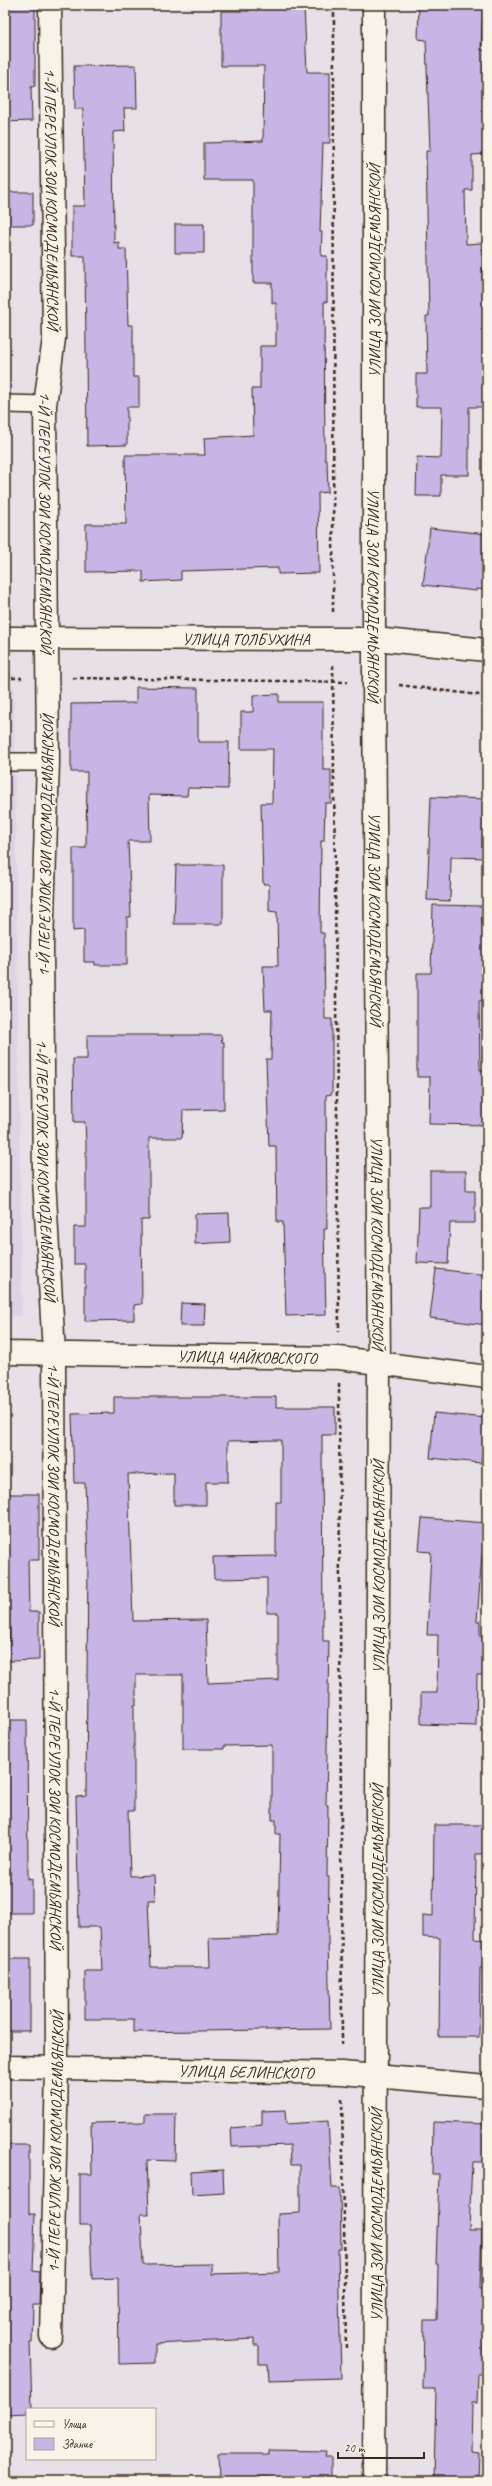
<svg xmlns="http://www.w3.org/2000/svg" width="492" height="2486" font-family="Caveat,sans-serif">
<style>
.built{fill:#ded3e6}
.building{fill:#c6b5e5;stroke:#3b2a1e;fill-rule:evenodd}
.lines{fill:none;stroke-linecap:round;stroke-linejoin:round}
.lane-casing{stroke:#3b2a1e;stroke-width:20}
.street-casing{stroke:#3b2a1e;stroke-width:25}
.path{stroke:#3b2a1e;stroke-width:2.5;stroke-dasharray:4 3;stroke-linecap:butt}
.lane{stroke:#f7f3e8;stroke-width:17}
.street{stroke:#f7f3e8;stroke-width:22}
.labels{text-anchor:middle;stroke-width:3.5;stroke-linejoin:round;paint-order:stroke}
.street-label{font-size:16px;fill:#3b2a1e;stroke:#f7f3e8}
</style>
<rect width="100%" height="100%" fill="#e8e0e7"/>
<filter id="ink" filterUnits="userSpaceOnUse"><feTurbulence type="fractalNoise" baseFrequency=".025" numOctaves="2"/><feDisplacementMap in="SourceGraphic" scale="8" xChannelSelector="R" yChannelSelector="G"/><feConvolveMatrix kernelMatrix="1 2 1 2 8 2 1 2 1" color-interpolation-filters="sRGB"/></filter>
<g filter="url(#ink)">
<path class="built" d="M5,686H14L22,1316H5Z"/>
<path class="building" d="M5,5H35V86L31,87L32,121L5,122Z
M249,5H304L307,72H330V143H323L320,232H322L321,256H327V302H324L325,460H327L328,492L318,493L319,573L278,574V568L181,571V580L143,582V571L86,572V524H126L125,455H205L204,438L253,435L252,389H260V346H276V303H272V283H253V180H204V143L263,141L264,66H221V11H249Z
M419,5H483L481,50H487V154L472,155V190H465L466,244L482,243L484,316H487V405H484V407H469V475H441V496H416L417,457L441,458L442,407H416V374H427L426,316H429L426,151H430L426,40L418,39Z
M136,65L137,108H124L125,131L113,132L114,243L119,242V249H126L128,325H133V377H139V407H127V445L87,446L85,256H72V206H85L83,109H75L74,66Z
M7,192H33V225H6Z
M175,224H204V253H175Z
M430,528L487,534V590L476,589V591L423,585Z
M136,687L198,688V742H229L228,789L188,788L187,796L149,795L150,841H128L131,917H127V965H95V962H84V930L73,931V848H86L87,772H71V704L136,703Z
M279,694V702H323V770H331V803H325L324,841H321L320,933H324L325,1019H332V1094L326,1095L327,1229H324L326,1315L286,1316L283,1222H277L276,1146H269L266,1059H271L272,1010H265L263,966H278L277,912L269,911V884H263L261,803H272L273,749H241V712H253V695Z
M431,797L487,799V858L451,857L450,901L427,900Z
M176,865H223V924H174Z
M433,905L482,906V924H487V1000L479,1001L480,1070H487V1125L429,1124L430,1077H417V973H431Z
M87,1035H221L222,1042H224V1109L183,1110L182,1138H149V1220H141L142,1304L134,1305V1320L85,1321V1264H74V1227H86V1143L85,1122H74L73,1059H87Z
M430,1171H466V1191H475V1223H450L448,1264L417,1263L419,1207H430Z
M229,1213L230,1242L195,1244V1214Z
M436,1269L487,1275V1325L430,1318Z
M181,1303L205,1304L204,1326H180Z
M114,1397H276V1407H335V1435H322L323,1641H329L326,1805H328L327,1877H329L328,1937L330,2029L134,2032V2019H85V1971H102L100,1927H79L76,1797L86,1796L88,1560L85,1483H74L72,1414L114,1413ZM281,1440V1502H276V1556L213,1557L214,1579L267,1578V1613H278V1680L208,1683L206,1620L133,1621L128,1474L174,1473V1505H206V1482H228V1441ZM136,1675H183V1749H224V1746L272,1745V1820H276V1834H280L278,1936L209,1938L210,1967H151L148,1900H155L154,1875L130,1876L128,1811H134V1705H136Z
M434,1413L487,1418V1441L483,1440L481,1463L430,1458Z
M5,1494H39V1560H28L29,1612H39V1660L10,1661L9,1613H5Z
M422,1518L487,1523V1555H482L477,1621H480V1636H485L484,1675H477L476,1726L421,1724V1693H437L438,1635H427L431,1552L419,1551Z
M5,1720H27L28,1879L32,1878V1913H5Z
M434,1825H487V1854H476L475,1939L487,1940V1968H480L479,2037H439L440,1938L423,1937V1915L433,1916Z
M5,1959H30V2031H5Z
M285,2110L286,2124L328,2121L332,2188H340L341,2249H338L341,2378L269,2380L268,2364H259V2345H254V2339L155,2344V2363L119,2364L118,2278L92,2279L90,2225H80V2174H92L91,2123L145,2122V2114H176L175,2161L147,2160L149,2214H141L143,2265L212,2264V2274L279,2272L278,2214L300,2213V2165H291L290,2145L232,2147L231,2128L262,2125V2111Z
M433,2122L487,2124V2162H472L469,2230H482L480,2288H485L483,2374H478L477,2403H472L471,2450L479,2451L478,2481H434L436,2389H423L424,2320H437L438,2264H436L439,2174H432Z
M5,2145H29V2214H35L33,2271L40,2272L39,2305H33L32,2343H30L32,2409H27V2414L5,2415Z
M223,2170L224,2193L192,2195L191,2172Z
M268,2450L325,2451L324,2457H331V2481H284V2479H268V2477L219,2478L218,2454H268Z"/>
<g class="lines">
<defs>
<path id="lane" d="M5,404L45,405
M5,762H48"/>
<g id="street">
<path id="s1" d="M50,5L54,338L45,405L48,762L42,946L44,1179L54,1353L57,2067L51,2336"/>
<path id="s2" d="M374,5V682L379,1363L374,2481"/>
<path id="s3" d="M5,638L374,639L487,650"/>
<path id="s4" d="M5,1353L339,1358L487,1377"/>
<path id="s5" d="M5,2067L342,2073L487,2086"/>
</g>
</defs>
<use href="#lane" class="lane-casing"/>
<use href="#street" class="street-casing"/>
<path class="path" d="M333,612L334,5
M333,665L339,1332
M5,678H22
M73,678L348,682
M399,685L487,696
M339,1383L342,2046
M342,2099L346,2350"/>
<use href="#lane" class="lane"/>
<use href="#street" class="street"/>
</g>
</g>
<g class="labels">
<g class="street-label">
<text dy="6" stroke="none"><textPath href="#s1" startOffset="194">1-Й ПЕРЕУЛОК ЗОИ КОСМОДЕМЬЯНСКОЙ</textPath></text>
<text transform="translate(374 271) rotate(-90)" y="6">УЛИЦА ЗОИ КОСМОДЕМЬЯНСКОЙ</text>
<text dy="6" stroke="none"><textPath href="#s1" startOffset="518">1-Й ПЕРЕУЛОК ЗОИ КОСМОДЕМЬЯНСКОЙ</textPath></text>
<text dy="6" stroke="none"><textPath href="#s2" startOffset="590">УЛИЦА ЗОИ КОСМОДЕМЬЯНСКОЙ</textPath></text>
<text dy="6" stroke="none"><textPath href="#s3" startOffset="241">УЛИЦА ТОЛБУХИНА</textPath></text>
<text transform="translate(45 846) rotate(-89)" y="6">1-Й ПЕРЕУЛОК ЗОИ КОСМОДЕМЬЯНСКОЙ</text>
<text dy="6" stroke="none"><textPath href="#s2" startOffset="914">УЛИЦА ЗОИ КОСМОДЕМЬЯНСКОЙ</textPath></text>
<text dy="6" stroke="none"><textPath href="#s1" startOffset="1166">1-Й ПЕРЕУЛОК ЗОИ КОСМОДЕМЬЯНСКОЙ</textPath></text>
<text dy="6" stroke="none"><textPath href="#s2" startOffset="1238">УЛИЦА ЗОИ КОСМОДЕМЬЯНСКОЙ</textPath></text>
<text dy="6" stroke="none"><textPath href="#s4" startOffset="242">УЛИЦА ЧАЙКОВСКОГО</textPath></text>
<text dy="6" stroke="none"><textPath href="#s1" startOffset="1490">1-Й ПЕРЕУЛОК ЗОИ КОСМОДЕМЬЯНСКОЙ</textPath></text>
<text transform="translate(378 1567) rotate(-90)" y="6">УЛИЦА ЗОИ КОСМОДЕМЬЯНСКОЙ</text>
<text dy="6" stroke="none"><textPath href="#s1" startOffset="1814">1-Й ПЕРЕУЛОК ЗОИ КОСМОДЕМЬЯНСКОЙ</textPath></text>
<text transform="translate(377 1891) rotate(-90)" y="6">УЛИЦА ЗОИ КОСМОДЕМЬЯНСКОЙ</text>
<text dy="6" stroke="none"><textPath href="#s5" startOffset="241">УЛИЦА БЕЛИНСКОГО</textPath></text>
<text transform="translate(55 2142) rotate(-89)" y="6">1-Й ПЕРЕУЛОК ЗОИ КОСМОДЕМЬЯНСКОЙ</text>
<text transform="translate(376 2215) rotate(-90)" y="6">УЛИЦА ЗОИ КОСМОДЕМЬЯНСКОЙ</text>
</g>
</g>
<rect width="492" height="2486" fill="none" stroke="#f7f3e8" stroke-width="20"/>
<rect x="10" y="10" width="472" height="2466" fill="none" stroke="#3b2a1e" stroke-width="1.5" filter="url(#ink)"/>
<rect x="26" y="2408" width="130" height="52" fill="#f7f3e8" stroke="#aca397"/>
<rect x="34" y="2421" width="20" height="6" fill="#f7f3e8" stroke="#aca397"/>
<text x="62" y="2428" font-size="12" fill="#3b2a1e">Улица</text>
<rect x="34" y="2438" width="20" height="12" fill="#c6b5e5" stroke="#aca397"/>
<text x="62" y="2448" font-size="12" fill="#3b2a1e">Здание</text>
<path d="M338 2452v6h86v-6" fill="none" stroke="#3b2a1e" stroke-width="2"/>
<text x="344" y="2452" font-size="12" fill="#3b2a1e" stroke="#f7f3e8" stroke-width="3" paint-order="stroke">20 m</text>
</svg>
